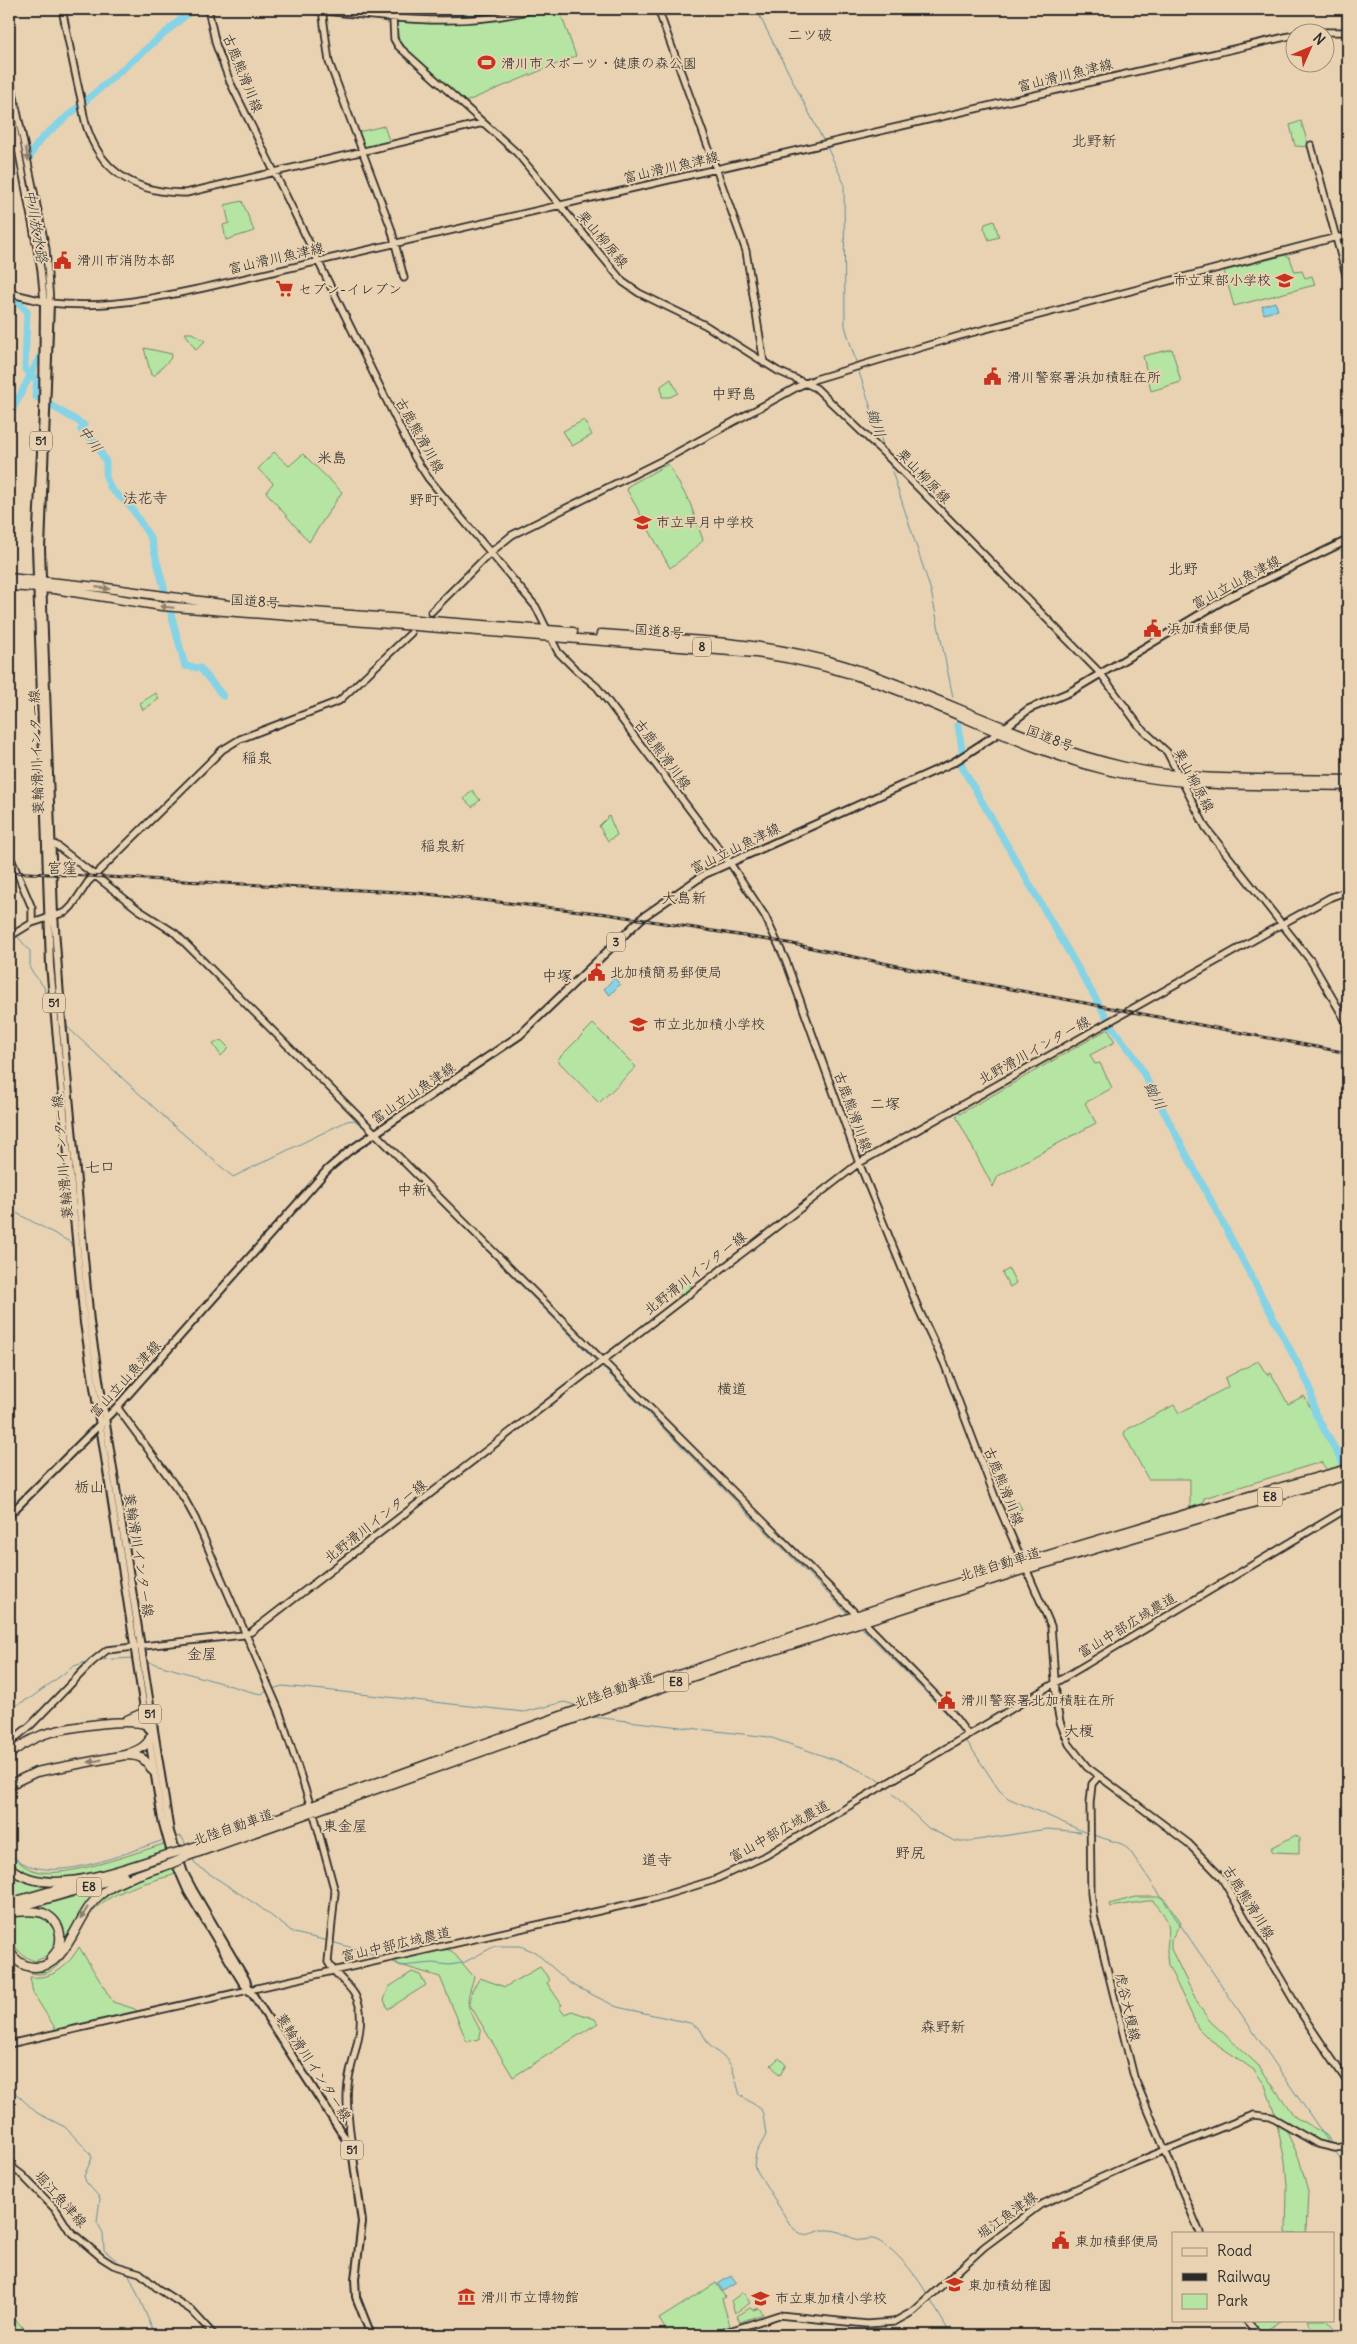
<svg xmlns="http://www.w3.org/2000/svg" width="1357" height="2344" font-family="Delius,'Klee One',sans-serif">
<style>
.green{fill:#b5e4a3;stroke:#708867}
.water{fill:#86d3e6;stroke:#62909b}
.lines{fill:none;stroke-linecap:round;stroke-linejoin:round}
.stream{stroke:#62909b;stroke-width:1}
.river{stroke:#86d3e6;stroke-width:7}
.secondary-casing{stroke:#2b2b2b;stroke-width:9}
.primary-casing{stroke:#2b2b2b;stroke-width:10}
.highway-casing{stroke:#2b2b2b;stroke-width:11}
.secondary{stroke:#e9d2b2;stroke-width:5.5}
.primary{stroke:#e9d2b2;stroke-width:6}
.highway{stroke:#e9d2b2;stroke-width:8}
.rail-casing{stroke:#2b2b2b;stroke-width:3}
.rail{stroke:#e9d2b2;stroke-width:1;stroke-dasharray:4;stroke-linecap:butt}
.highway-bridge-casing{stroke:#2b2b2b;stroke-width:11;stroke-linecap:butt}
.highway-bridge{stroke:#e9d2b2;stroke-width:8}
.oneway{fill:#8a7e6e}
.labels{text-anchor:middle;stroke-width:4;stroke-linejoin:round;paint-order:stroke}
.shield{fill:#e9d2b2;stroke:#645d54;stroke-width:1}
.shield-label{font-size:12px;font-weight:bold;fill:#2b2b2b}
.poi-label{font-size:14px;fill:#2b2b2b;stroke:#e9d2b2;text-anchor:start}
.street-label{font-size:14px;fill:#2b2b2b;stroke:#e9d2b2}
.neighbourhood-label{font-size:15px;fill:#2b2b2b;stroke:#e9d2b2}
.water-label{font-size:15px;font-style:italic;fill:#394447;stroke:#e9d2b2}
</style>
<rect width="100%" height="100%" fill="#e9d2b2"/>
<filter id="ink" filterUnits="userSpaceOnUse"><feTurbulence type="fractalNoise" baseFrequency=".02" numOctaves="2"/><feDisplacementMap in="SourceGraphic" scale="10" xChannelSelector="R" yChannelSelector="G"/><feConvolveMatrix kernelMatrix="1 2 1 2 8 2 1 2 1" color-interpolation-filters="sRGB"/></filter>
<g filter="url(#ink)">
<path class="green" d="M375,9H559L576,56L460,104L400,45L396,27L374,17Z
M1301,121L1309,147L1295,146L1290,125Z
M384,126L390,143L364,149L358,132Z
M242,201L254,231L226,240L223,225L229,223L225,205Z
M994,221L999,237L989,240L984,228L985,224Z
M1286,255L1290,258L1295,272L1302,271L1305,278L1312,276L1315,285L1234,306L1224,271Z
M185,333H192L205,341L196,350Z
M144,348L172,354L170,359L154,376L151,375Z
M1172,349L1181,382L1151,391L1143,356Z
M671,379L678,393L670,397H662L661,386Z
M584,420L592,435L572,446L563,431Z
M274,452L289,466L303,454L342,492L309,542L266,492L273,483L258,469Z
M668,464L690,503L703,540C700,545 676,564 670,568L627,490L628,486Z
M156,693L159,699L143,710L140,703Z
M472,790L480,800L472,807L464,799Z
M609,816L617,835L608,841L599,826Z
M593,1024L636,1067L599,1103L557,1060Z
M1108,1029L1115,1042L1090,1055L1095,1064L1100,1063L1112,1088L1085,1103L1096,1123L998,1176L993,1187L956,1116Z
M221,1040L229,1048L221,1056L213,1044Z
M1009,1269L1016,1283L1010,1287L1002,1273Z
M681,1276L693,1288L682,1297L672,1286Z
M1258,1361L1267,1375L1271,1373L1288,1404L1304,1396L1343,1465L1327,1470L1321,1462L1204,1498L1203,1504L1190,1508V1479H1148L1124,1434L1126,1430L1174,1405L1179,1413L1228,1387L1225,1378Z
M1018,1502L1022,1509L1005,1518L1003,1510Z
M1296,1835L1299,1839V1853L1273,1852L1271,1848Z
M164,1844L167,1852C127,1863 40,1901 9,1861V1850C16,1860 24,1868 36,1871C66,1879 133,1853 164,1844Z
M173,1868L176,1874C150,1882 120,1888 98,1906C70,1930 62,2006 9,1959V1956C16,1960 24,1968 32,1970C66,1978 77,1922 94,1905C113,1884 147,1877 173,1868Z
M9,1870C23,1885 44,1887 63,1885L9,1900Z
M103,1889L87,1904L61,1953C67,1924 60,1915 32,1908Z
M1136,1897H1163L1181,1922L1171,1940V1949L1199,2006L1210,2021L1259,2066L1295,2117L1326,2135L1332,2143H1324L1286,2121L1287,2132L1299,2158L1308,2191L1306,2233H1286L1287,2187L1285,2161L1274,2111L1265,2085L1254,2070L1208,2038L1198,2028L1168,1965C1163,1931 1180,1931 1153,1901H1147L1110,1907L1109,1904Z
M18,1915C38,1915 51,1918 59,1937L53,1954L35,1961C15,1955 9,1938 9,1918Z
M79,1947L113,2002L135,2009L138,2012L57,2031L33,1993L30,1977C54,1979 67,1967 79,1947Z
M445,1949L452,1951L474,1977C464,2009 467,2003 481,2032L479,2039L467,2042L440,1977L397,1964V1959Z
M540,1967L550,1980L547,1983L562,2005L559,2007L564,2014L572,2011L595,2019L598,2023L513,2077L470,2005L472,1990L480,1978L505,1987Z
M412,1972L420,1975L426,1985L388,2009L384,2000L389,1987Z
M779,2058L786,2065L780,2075L771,2065Z
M716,2283L725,2297L722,2299L730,2326L703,2335H669L659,2319Z
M743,2292L750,2303L735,2313L731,2301Z
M750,2308L753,2310L759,2308L763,2314L740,2322L737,2316Z
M9,2312L29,2335H9Z
M1252,2320H1281L1263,2333Z
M1307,2320H1327L1340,2335H1315Z"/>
<path class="water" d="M1275,302L1278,310L1264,314L1262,306Z
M614,978L620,984L610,995L604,989Z
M731,2276L736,2283L723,2291L718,2284Z"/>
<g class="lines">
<path class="stream" d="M756,9L823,140
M827,147L844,183L845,326L857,365
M858,369L885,451
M889,462L931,591L953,697
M17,936L30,951V969L44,987L47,1008L51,1012
M65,1025L173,1125L233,1177L347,1121L354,1120L370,1132
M374,1137L597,1362
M9,1209L70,1242
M601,1366L849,1615
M861,1627L954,1721
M98,1660L134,1658
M145,1661L252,1692L261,1694L268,1691
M272,1689L282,1686L324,1690L524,1712L564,1702L575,1705
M9,1709L32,1697L74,1666L89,1661
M593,1717L769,1737L844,1763L872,1776L883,1784
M958,1727L964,1736
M966,1740L999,1790L1008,1798L1089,1834
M886,1787L928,1828L955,1841H971L1047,1829L1080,1832
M1093,1835L1122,1844L1130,1851L1330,2144
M175,1836L182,1837L187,1847
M9,1853C45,1891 122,1853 164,1840
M192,1857L196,1865L257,1905L294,1933L328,1941
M332,1942L383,1957
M389,1960L401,1966L433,1963L449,1965L463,1963L495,1946H520L535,1952L571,1984L617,2007L690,2023L700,2029L709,2045L727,2060L732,2067L740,2095L761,2109L763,2114L766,2135L756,2153L754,2166L791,2226C808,2243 811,2229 829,2230C840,2230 847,2237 858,2240C862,2241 868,2238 873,2239C892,2244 920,2279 928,2296
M9,2087L37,2113L65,2127L90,2153L92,2158L84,2176L86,2182L100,2198L97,2222L103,2233L104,2250L122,2265
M1335,2151L1348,2169
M128,2272L155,2335
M930,2299L951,2335"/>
<path class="river" d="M41,257L25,167L35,147L43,137L193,9
M9,301L21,305L27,311L25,369L37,380L35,396L84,425L81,430L95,442L106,462V477L111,489L131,507L151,539L185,666L200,668L223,696
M9,417L43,350
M958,725L962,749V767L1112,1027L1134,1056L1147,1080L1310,1387L1315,1413L1348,1472"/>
<defs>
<path id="secondary" d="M62,9C68,39 74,69 81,99C83,110 84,122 89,133C105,176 141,193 186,193L483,123
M208,9L216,45L230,82L415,458L428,478L536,607L558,652L575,669L597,687L607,700L730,863L765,916L786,961L859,1163L919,1310L944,1363L998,1505L1021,1558
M305,9C382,16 458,30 535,9
M322,9L329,62L391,228L404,278
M658,9L746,251L764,363
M393,19L394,39L398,46L517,153L623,282L639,293L705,325L778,371L816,388L891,460L1101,674L1140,727L1167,752L1206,828L1311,961L1348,1025
M1317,32H1348
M9,73L46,249L50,303C103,309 151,299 203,288L1294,35
M9,100L41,270L44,301
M1311,145L1348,282
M431,612L491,552L512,535L671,456L799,386L816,379L959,336L1337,237H1348
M51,844L56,845L139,910L175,933L855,1613
M9,854L32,908V923L66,912L72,906L88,882L222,750L240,739L339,701L411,633
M9,937L32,923
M117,1407L184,1498L195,1518L279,1710L310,1804
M1028,1573L1051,1626L1057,1707L1060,1722L1069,1744L1087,1767L1188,1843L1221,1877L1301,2013L1348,2083
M867,1625L948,1708L968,1735
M9,1743L31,1725L92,1662L107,1650L243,1635L251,1632L859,1163L1282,924L1331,897L1348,891
M1099,1776L1092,1784L1090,1803L1091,1893L1094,1916L1134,2077L1200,2233
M315,1818L335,1892L328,1962C336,1978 355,1987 359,2005C365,2030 351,2059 348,2084C345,2105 350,2127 352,2149
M9,2044L652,1899L714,1880L767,1855L1348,1508
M9,2165L22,2175L57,2211L69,2230L102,2258L113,2265L140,2273L157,2288L191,2310L214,2335
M1246,2320L1259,2335
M421,2335H425
M717,2335L779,2315L867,2324L894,2322L914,2311L984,2247L1040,2205L1131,2164L1243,2119L1254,2115L1271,2117L1318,2144L1335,2148L1348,2146"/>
<path id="primary" d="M9,293L50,303L41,549L54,915L61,1010L90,1322L170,1832L184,1873L193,1890L246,1980L249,1989
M44,301L43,414L36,547L50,965L84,1323L147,1728
M9,1515L117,1407L328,1169L349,1151L520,1035L643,917L705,874L954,762L994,736L1029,709L1070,692L1229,597L1348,540
M149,1738L162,1820L171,1853L188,1892L242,1982L253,1995L352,2149L362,2222L355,2279L356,2297L371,2335"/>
<path id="highway" d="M9,578L107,588L236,606L573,632
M9,586L54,589L162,606L756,653C799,659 840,669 881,684C955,710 1026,750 1103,769C1182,789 1267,784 1348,786
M601,634C683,640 767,641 846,666C940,696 1028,745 1125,767C1197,783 1275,778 1348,780
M127,1720L145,1712
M9,1755C19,1746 30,1740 42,1735C62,1728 128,1717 147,1725L153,1732C148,1747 139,1750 125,1755
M9,1785L36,1772L125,1755C140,1755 145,1758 153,1771
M182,1851C321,1805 457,1752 595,1704C843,1617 1094,1537 1348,1469
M185,1857L700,1674L1016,1572L1348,1475
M9,1867C48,1901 123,1868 167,1855
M9,1903L79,1883
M9,1910L124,1876
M15,1912C24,1911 34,1910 43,1913C62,1921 66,1944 51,1958
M9,1951C15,1960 23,1967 34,1967C68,1969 76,1914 100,1895C119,1879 147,1872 170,1864"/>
</defs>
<use href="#secondary" class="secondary-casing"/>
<use href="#primary" class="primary-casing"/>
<use href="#highway" class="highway-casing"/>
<use href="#secondary" class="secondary"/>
<use href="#primary" class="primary"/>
<use href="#highway" class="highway"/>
<defs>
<path id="rail" d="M9,872L418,893L607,914L788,943L974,982L1348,1053"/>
</defs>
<use href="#rail" class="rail-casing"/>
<use href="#rail" class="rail"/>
<defs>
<path id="highway-bridge" d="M167,1855L182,1851
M170,1864L185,1858"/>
</defs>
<use href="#highway-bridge" class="highway-bridge-casing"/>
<use href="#highway-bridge" class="highway-bridge"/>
</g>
<defs><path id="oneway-solid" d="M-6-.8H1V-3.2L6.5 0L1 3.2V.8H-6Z" transform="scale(1.25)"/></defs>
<g class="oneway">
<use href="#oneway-solid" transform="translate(27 154) rotate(77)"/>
<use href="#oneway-solid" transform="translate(103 588) rotate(7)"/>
<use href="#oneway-solid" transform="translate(167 607) rotate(-175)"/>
<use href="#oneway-solid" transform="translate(95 1761) rotate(169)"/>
<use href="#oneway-solid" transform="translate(84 1913) rotate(123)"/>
</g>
</g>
<defs>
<symbol id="stadium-bare" viewBox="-9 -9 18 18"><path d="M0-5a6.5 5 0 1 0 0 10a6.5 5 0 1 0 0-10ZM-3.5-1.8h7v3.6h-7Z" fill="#c8321e" stroke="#e9d2b2" stroke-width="2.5" paint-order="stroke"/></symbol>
<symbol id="civic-bare" viewBox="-9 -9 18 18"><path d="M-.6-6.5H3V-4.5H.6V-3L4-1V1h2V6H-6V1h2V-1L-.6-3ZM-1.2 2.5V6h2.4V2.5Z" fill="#c8321e" stroke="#e9d2b2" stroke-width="2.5" paint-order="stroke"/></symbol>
<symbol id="school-bare" viewBox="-9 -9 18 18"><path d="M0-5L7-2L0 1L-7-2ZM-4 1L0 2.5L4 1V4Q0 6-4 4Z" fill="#c8321e" stroke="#e9d2b2" stroke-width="2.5" paint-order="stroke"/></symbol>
<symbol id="supermarket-bare" viewBox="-9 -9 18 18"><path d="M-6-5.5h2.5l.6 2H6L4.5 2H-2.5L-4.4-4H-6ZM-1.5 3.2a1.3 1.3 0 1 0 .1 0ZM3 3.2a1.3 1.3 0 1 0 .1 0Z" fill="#c8321e" stroke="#e9d2b2" stroke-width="2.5" paint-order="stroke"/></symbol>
<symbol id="museum-bare" viewBox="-9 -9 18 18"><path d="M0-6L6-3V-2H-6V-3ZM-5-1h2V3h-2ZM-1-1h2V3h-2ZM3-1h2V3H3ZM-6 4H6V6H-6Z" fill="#c8321e" stroke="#e9d2b2" stroke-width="2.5" paint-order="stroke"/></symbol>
</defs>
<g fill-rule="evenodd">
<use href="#stadium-bare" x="474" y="50" width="25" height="25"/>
<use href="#civic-bare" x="50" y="248" width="25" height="25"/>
<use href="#school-bare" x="1272" y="268" width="25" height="25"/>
<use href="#supermarket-bare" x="272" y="276" width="25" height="25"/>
<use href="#civic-bare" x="980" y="364" width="25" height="25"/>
<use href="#school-bare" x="630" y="510" width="25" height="25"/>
<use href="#civic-bare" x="1140" y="616" width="25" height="25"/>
<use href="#civic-bare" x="584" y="960" width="25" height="25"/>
<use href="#school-bare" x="626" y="1012" width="25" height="25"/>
<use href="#civic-bare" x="934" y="1688" width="25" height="25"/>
<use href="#civic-bare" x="1048" y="2228" width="25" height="25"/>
<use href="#school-bare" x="942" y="2272" width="25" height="25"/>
<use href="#museum-bare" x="454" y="2284" width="25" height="25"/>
<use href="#school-bare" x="748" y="2286" width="25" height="25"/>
</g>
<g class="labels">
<g class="shield">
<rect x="30" y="431.5" width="22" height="19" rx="4"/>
<rect x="693" y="637.5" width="18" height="19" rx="4"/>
<rect x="607" y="932.5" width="18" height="19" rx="4"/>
<rect x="43" y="993.5" width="22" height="19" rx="4"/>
<rect x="1257.5" y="1487.5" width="25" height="19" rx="4"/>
<rect x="663.5" y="1672.5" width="25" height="19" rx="4"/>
<rect x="139" y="1704.5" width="22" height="19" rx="4"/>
<rect x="76.5" y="1877.5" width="25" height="19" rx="4"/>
<rect x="341" y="2140.5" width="22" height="19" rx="4"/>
</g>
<g class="shield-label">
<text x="41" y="445">51</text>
<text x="702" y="651">8</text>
<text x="616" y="946">3</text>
<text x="54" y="1007">51</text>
<text x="1270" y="1501">E8</text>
<text x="676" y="1686">E8</text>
<text x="150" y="1718">51</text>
<text x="89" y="1891">E8</text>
<text x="352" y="2154">51</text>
</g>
<g class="poi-label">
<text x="501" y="68">滑川市スポーツ・健康の森公園</text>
<text x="77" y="265">滑川市消防本部</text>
<text x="1271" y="285" text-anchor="end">市立東部小学校</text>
<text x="298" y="294">セブン-イレブン</text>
<text x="1007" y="382">滑川警察署浜加積駐在所</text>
<text x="656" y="527">市立早月中学校</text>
<text x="1167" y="633">浜加積郵便局</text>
<text x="610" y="977">北加積簡易郵便局</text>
<text x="653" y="1029">市立北加積小学校</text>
<text x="961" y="1705">滑川警察署北加積駐在所</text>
<text x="1075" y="2246">東加積郵便局</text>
<text x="968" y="2290">東加積幼稚園</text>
<text x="481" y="2302">滑川市立博物館</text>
<text x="775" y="2303">市立東加積小学校</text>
</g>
<g class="street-label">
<text transform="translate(243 73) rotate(68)" y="5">古鹿熊滑川線</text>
<text transform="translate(1065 75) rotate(-14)" y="5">富山滑川魚津線</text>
<text transform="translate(671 167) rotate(-13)" y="5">富山滑川魚津線</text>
<text transform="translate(603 239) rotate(50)" y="5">栗山柳原線</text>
<text transform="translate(276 258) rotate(-13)" y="5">富山滑川魚津線</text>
<text transform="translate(420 435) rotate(61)" y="5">古鹿熊滑川線</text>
<text transform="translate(924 476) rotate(46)" y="5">栗山柳原線</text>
<text transform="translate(1236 582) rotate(-28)" y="5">富山立山魚津線</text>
<text transform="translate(255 601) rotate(4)" y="5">国道8号</text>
<text transform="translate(659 631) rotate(5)" y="5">国道8号</text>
<text transform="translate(1050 738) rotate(21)" y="5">国道8号</text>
<text transform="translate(36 752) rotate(-92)" y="5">蓑輪滑川インター線</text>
<text transform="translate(663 754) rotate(53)" y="5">古鹿熊滑川線</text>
<text transform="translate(1194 780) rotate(62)" y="5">栗山柳原線</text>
<text transform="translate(735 848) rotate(-26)" y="5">富山立山魚津線</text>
<text transform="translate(1034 1050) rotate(-29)" y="5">北野滑川インター線</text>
<text transform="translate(413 1093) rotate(-34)" y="5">富山立山魚津線</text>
<text transform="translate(853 1111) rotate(70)" y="5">古鹿熊滑川線</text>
<text transform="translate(62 1157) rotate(-95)" y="5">蓑輪滑川インター線</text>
<text transform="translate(695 1273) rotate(-38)" y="5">北野滑川インター線</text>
<text transform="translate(125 1379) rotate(-48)" y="5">富山立山魚津線</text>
<text transform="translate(1004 1486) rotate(68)" y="5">古鹿熊滑川線</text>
<text transform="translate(375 1521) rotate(-38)" y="5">北野滑川インター線</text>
<text transform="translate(139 1555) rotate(81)" y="5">蓑輪滑川インター線</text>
<text transform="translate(1000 1564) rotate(-17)" y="5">北陸自動車道</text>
<text transform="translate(1127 1625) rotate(-31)" y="5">富山中部広域農道</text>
<text transform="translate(614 1690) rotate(-19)" y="5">北陸自動車道</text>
<text transform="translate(233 1827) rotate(-19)" y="5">北陸自動車道</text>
<text transform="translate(779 1831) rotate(-29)" y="5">富山中部広域農道</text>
<text transform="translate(1249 1902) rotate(58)" y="5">古鹿熊滑川線</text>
<text transform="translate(396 1944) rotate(-13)" y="5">富山中部広域農道</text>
<text transform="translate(1128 2007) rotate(77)" y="5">虎谷大榎線</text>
<text transform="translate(314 2067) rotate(57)" y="5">蓑輪滑川インター線</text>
<text transform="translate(61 2199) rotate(48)" y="5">堀江魚津線</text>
<text transform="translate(1007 2215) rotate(-36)" y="5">堀江魚津線</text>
</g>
<g class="neighbourhood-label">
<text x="810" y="40">二ツ破</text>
<text x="1094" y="146">北野新</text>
<text x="734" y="399">中野島</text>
<text x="332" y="463">米島</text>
<text x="145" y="503">法花寺</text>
<text x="424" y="505">野町</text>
<text x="1183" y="574">北野</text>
<text x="257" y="763">稲泉</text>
<text x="443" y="851">稲泉新</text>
<text x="62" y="873">宮窪</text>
<text x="684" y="903">大島新</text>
<text x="557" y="981">中塚</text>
<text x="885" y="1109">二塚</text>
<text x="100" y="1172">七口</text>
<text x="412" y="1195">中新</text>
<text x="732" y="1394">横道</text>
<text x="89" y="1492">栃山</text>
<text x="202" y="1659">金屋</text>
<text x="1079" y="1736">大榎</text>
<text x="345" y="1831">東金屋</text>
<text x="910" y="1858">野尻</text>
<text x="657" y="1865">道寺</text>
<text x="943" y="2032">森野新</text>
</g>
<g class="water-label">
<text transform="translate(36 226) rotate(80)" y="5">中川放水路</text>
<text transform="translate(876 423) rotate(72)" y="5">鋤川</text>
<text transform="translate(90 439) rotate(54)" y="5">中川</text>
<text transform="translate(1155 1096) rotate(62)" y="5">鋤川</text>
</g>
</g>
<rect width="1357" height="2344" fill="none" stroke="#e9d2b2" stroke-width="30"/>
<rect x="15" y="15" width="1327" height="2314" fill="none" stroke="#2b2b2b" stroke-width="2" filter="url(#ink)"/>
<rect x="1172" y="2232" width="162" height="90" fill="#e9d2b2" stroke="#9d8f7c"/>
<rect x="1182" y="2248" width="25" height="8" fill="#e9d2b2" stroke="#9d8f7c"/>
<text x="1217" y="2256" font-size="15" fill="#2b2b2b">Road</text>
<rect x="1182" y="2273" width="25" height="8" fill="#2b2b2b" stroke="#9d8f7c"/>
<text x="1217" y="2282" font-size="15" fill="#2b2b2b">Railway</text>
<rect x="1182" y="2294" width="25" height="15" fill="#b5e4a3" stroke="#9d8f7c"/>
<text x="1217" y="2306" font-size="15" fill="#2b2b2b">Park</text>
<g transform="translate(1310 48) rotate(45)"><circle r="24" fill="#e9d2b2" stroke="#9d8f7c"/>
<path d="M0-4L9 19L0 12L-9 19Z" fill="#c8321e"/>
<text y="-8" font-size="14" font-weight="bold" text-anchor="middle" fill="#2b2b2b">N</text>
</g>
</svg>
